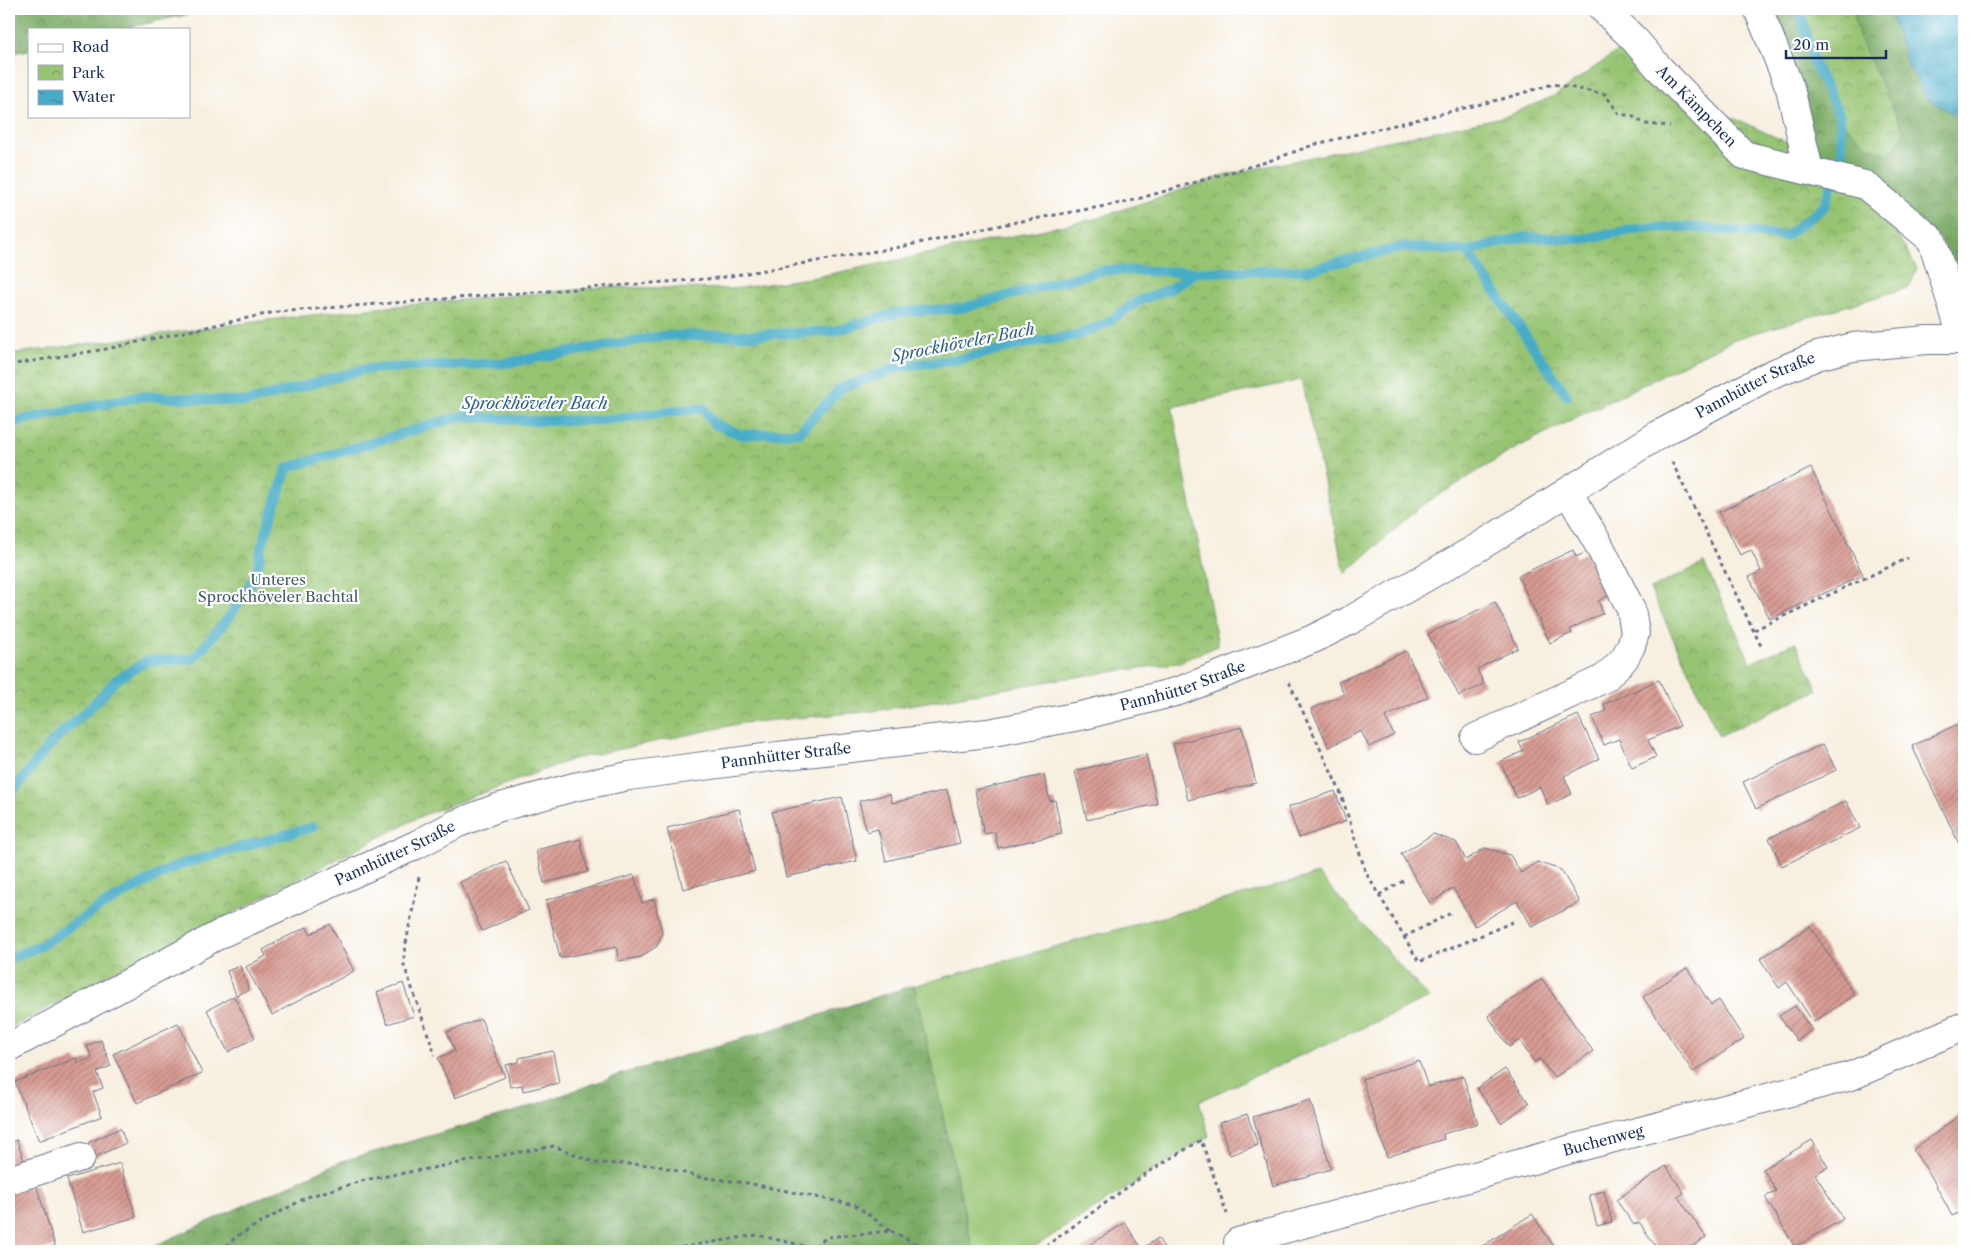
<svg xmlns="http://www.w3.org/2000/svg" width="1973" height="1260" font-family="'Libre Caslon Text',serif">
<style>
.green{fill:#97c472;stroke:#597a68}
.forest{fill:url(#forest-crowns);stroke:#4a6c61}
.park{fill:url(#park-crowns);stroke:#597a68}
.water{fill:url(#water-ripples);stroke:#316e92}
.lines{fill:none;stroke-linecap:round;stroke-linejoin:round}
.stream{stroke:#47acc7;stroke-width:10}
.building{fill:url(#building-hatch)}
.minor-casing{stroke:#68728b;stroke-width:30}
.path{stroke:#68728b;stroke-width:3;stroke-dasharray:4 4;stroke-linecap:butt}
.minor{stroke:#fff;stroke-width:28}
.labels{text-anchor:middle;stroke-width:4.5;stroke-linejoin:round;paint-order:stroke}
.street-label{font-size:15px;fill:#1b2f5e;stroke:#fff}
.park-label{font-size:15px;fill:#405c64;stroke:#fff}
.water-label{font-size:16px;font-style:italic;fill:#2d6188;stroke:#fff}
</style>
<defs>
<pattern id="forest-crowns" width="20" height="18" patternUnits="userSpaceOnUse" patternTransform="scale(1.25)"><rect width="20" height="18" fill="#79aa64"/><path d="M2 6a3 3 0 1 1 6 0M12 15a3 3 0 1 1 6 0" fill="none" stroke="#628b56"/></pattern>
<pattern id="park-crowns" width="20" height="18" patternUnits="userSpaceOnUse" patternTransform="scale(1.25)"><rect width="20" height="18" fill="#97c472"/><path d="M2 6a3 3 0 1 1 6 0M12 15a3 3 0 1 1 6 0" fill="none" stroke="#7aa061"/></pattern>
<pattern id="water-ripples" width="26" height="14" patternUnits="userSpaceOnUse" patternTransform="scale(1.25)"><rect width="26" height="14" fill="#47acc7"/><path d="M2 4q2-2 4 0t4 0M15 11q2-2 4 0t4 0" fill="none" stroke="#3a8ca5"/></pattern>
<pattern id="building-hatch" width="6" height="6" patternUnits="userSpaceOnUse" patternTransform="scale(1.25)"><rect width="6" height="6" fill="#d89b92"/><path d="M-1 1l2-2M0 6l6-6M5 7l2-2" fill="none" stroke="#ae7f7a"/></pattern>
</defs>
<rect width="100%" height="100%" fill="#fff"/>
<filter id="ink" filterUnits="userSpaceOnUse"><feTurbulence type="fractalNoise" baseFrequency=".02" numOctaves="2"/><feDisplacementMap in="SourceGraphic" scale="10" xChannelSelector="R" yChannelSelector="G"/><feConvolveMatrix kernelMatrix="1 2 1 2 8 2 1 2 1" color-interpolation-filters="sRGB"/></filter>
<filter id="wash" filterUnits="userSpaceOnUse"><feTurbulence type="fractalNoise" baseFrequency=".0096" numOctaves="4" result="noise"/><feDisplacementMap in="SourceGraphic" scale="20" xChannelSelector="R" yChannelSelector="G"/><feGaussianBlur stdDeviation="1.12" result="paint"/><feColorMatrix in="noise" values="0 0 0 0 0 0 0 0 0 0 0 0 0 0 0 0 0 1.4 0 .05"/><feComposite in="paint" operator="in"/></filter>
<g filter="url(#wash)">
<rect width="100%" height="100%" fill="#f7efdf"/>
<path class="green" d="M1318,874L1429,998L1199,1101L1209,1136L1028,1251H973L913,986Z"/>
<path class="forest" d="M9,9H212L122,29H29V50L9,54Z
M1769,9H1889L1891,16L1960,117L1964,115V302L1940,238L1818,163Z
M914,985L973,1251H143L342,1161L523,1109L615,1076L804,1020Z"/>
<path class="park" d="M1795,9H1853L1859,37L1904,132L1890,156L1867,145L1830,110L1822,72Z
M1636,38L1718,111L1815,155L1843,164L1870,190L1917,268L1910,287L1735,339L1553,429L1509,452L1418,508L1345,574L1301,380L1172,407L1218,646L1177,663L1061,679L875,711L743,723L573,759L421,816L9,1028V354L284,318L406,305L606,287L732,289L816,277L1094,219L1226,175L1507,116L1554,96Z
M1704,563L1751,663L1795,642L1818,690L1719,736L1650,589Z"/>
<path class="water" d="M1889,9H1964V115L1960,117L1927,99L1907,63Z"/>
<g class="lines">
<path class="stream" d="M1467,251L1567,396
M9,426L21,420L143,396L247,402L365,369L506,363L663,336L752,335L834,331L900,312L962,308L1103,270L1196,272L1307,270L1402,247L1467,251L1524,237L1582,239L1641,228L1687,227L1785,236L1824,207L1842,153L1840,116L1814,64L1800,9
M9,796L52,742L93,705L116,680L147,661L193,659L227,620L257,574L261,548L287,468L461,416L535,421L601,420L703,408L714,424L742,435L799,432L841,388L902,366L961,359L1028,343L1078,335L1107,323L1138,301L1170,289L1195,273
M9,958L40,946L103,905L178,865L313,827"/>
</g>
<g id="blocks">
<path class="building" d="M1811,468L1863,575L1770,619L1749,577L1761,571L1751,550L1740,555L1719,512Z
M1573,550L1576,557L1591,550L1612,594L1598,601L1603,613L1570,629L1572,633L1550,643L1518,576Z
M1495,602L1518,648L1477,669L1484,684L1459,696L1428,634Z
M1406,651L1428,697L1385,717L1394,735L1369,747L1361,731L1329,747L1311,709L1344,694L1338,682Z
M1659,680L1680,726L1648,740L1656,757L1632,768L1619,739L1604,745L1592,717L1606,711L1604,704Z
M1578,715L1599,759L1564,776L1572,794L1548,805L1540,787L1517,798L1500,762L1523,751L1519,742Z
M1964,721V847L1961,848L1912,746Z
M1242,727L1256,783L1188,800L1173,744Z
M1823,744L1836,770L1756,809L1743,782Z
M1146,754L1157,804L1087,820L1075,771Z
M1044,775L1050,801L1055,800L1062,834L998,848L995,832L984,834L975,790Z
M947,790L960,843L886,861L878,829L867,832L859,801L890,794L892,803Z
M1335,791L1346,821L1299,838L1288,807Z
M842,797L857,861L786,877L772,812Z
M1846,801L1860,828L1782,866L1769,838Z
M739,809L755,871L683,889L667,828Z
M1433,834L1456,842L1466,860L1485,848L1510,855L1521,873L1537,862L1561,870L1580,902L1532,927L1517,901L1475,926L1453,888L1430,903L1401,854Z
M580,839L588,872L544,883L536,850Z
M506,861L529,910L482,931L460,882Z
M634,875L642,903L654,899L662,933L657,946L641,957L619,961L616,947L560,958L546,900Z
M330,924L354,971L272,1015L246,967L266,956L263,950L284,938L307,927L310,934Z
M1810,926L1855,995L1813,1022L1787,982L1779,988L1760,959Z
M240,966L249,990L236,995L227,971Z
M1687,968L1711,1005L1719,1000L1744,1039L1693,1072L1643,997Z
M1542,979L1593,1051L1554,1078L1540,1059L1534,1062L1519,1040L1509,1047L1488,1016Z
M403,983L414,1016L387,1024L377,992Z
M234,996L255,1038L228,1052L207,1010Z
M1795,1006L1812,1030L1797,1041L1779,1016Z
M481,1019L505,1077L455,1098L438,1058L455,1051L447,1032Z
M178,1023L202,1073L137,1103L113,1054Z
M101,1040L111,1066L97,1072L103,1088L93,1092L102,1116L39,1141L15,1082L76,1058L78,1063L92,1058L87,1046Z
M553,1051L559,1083L523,1091L522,1085L510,1087L506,1065L519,1062V1058Z
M1419,1061L1428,1087L1463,1076L1478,1123L1443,1134L1444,1139L1387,1157L1362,1079Z
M1505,1069L1529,1103L1501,1123L1477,1088Z
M1310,1100L1331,1169L1273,1186L1253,1117Z
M1964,1112V1210L1952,1216L1931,1176L1913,1150Z
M1247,1114L1258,1145L1230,1155L1219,1123Z
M120,1128L126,1143L95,1157L88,1143Z
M17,1140L25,1164L9,1169V1142Z
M1812,1140L1828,1167L1815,1174L1843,1219L1795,1247L1765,1197L1776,1191L1763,1169Z
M120,1163L136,1217L83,1232L67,1179Z
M1666,1166L1684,1193L1678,1197L1706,1237L1685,1251H1659L1639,1222L1634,1225L1616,1200Z
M36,1184L55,1246L39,1251H9V1193Z
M1604,1191L1612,1222L1597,1226L1589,1195Z
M1532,1214L1557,1251H1475Z
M1125,1223L1142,1249L1158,1238L1166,1251H1079Z"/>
</g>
</g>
<g filter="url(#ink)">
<use href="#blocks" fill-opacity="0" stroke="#68728b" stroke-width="1"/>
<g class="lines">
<defs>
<g id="minor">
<path id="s1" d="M1603,9L1634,39L1659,68L1744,155L1865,185L1932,240L1963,340"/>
<path d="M1758,9L1790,88L1809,170"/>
<path d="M1475,738L1605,678L1624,659L1631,646L1635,633L1631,609L1599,545L1568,492"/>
<path id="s2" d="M9,1047L222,933L416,845L456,824L497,808L574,787L629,776L778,756L988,733L1085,715L1179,691L1313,639L1349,621L1477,548L1658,435L1772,374L1817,356L1853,347L1927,340H1964"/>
<path d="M9,1180L81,1157"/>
<path id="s3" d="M1238,1242L1568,1150L1851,1076L1964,1026"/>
</g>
</defs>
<use href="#minor" class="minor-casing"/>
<path class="path" d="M9,365L106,349L275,312L718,278L900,247L1006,224L1127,202L1266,162L1316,144L1502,99L1553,84L1605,94L1619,114L1632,116L1645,124L1670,126
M1672,462L1761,646
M1754,630L1908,558
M1289,682L1340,791L1366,873L1419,962L1515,921
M419,877L404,953V965L435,1055
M1379,895L1405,880
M1404,937L1453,912
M891,1231L931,1251
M219,1251L239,1235L307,1197L365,1180L554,1146L596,1163L655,1165L699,1177L747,1183L855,1205L891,1231L827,1237L813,1248
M658,1251L757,1235L813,1248L808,1251
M1039,1251L1147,1173L1201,1140L1227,1214"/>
<use href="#minor" class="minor"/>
</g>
</g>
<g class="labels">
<g class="street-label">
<text dy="5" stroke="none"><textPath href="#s1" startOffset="135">Am Kämpchen</textPath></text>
<text dy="5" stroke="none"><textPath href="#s2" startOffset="1891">Pannhütter Straße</textPath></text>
<text dy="5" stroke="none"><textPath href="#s2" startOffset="1242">Pannhütter Straße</textPath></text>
<text dy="5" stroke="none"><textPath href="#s2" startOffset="838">Pannhütter Straße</textPath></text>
<text dy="5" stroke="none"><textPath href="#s2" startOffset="432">Pannhütter Straße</textPath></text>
<text dy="5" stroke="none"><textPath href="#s3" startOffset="379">Buchenweg</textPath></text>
</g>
<g class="park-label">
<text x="278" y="585">Unteres<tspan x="278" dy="17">Sprockhöveler Bachtal</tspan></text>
</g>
<g class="water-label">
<text transform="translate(963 342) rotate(-11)" y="6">Sprockhöveler Bach</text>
<text x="535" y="409">Sprockhöveler Bach</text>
</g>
</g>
<rect width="1973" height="1260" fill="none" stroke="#fff" stroke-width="30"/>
<rect x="28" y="28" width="162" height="90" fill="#ffffff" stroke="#a4acbf"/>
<rect x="38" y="44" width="25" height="8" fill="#ffffff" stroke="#a4acbf"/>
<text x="72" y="52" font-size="15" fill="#1b2f5e">Road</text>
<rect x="38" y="65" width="25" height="15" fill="url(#park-crowns)" stroke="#a4acbf"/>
<text x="72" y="78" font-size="15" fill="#1b2f5e">Park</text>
<rect x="38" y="90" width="25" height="15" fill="url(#water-ripples)" stroke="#a4acbf"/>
<text x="72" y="102" font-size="15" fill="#1b2f5e">Water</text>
<path d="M1786 50v8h100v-8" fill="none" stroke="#1b2f5e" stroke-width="2.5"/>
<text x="1793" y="50" font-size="15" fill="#1b2f5e" stroke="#ffffff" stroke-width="4" paint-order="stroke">20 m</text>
</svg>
